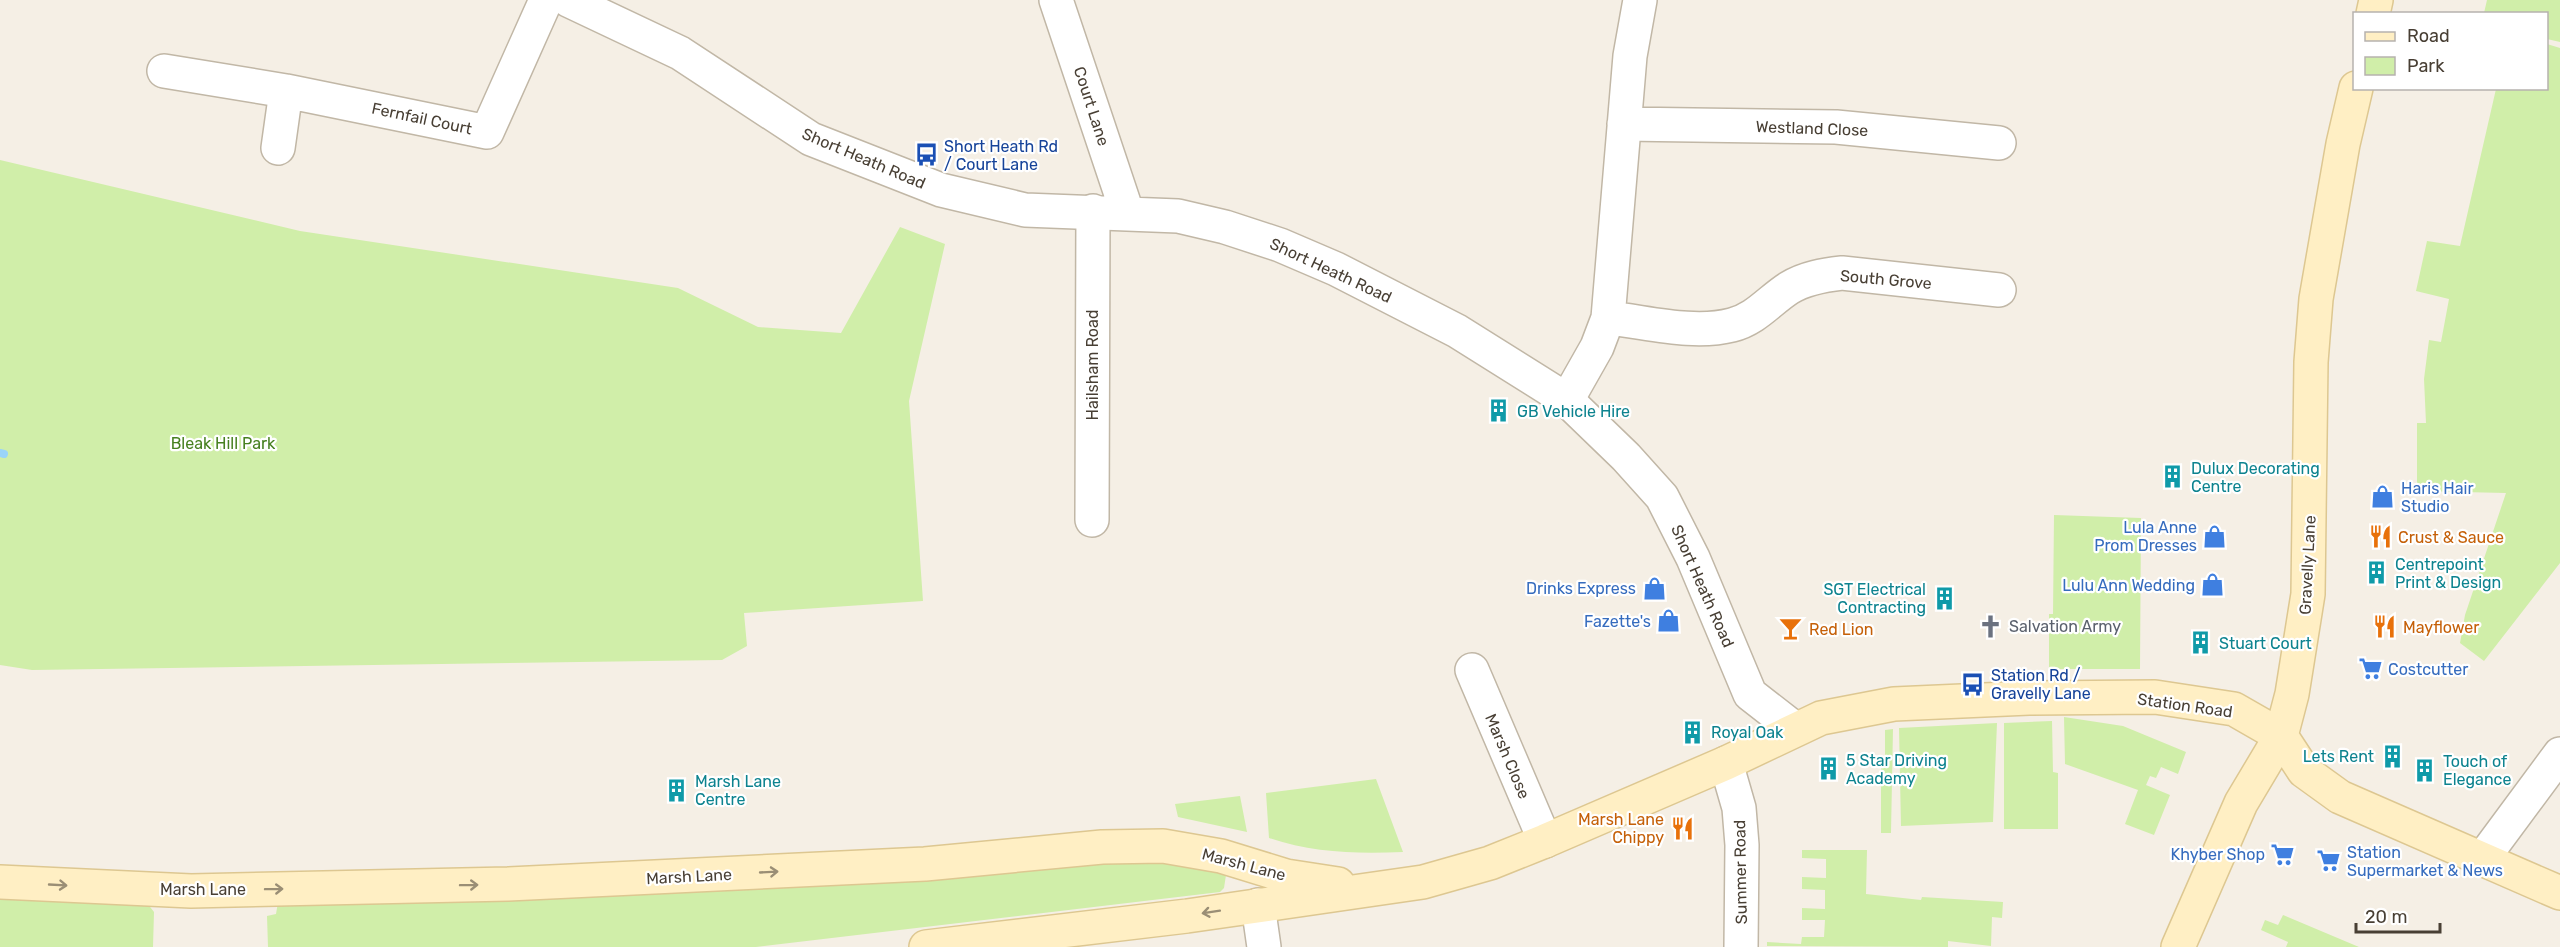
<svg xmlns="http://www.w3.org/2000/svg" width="2560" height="947" font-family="Rubik,sans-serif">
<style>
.green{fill:#d0eea9}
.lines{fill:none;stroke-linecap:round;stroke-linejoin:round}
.stream{stroke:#9ad4f9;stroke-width:8}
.minor-casing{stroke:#c1b7a6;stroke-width:36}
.tertiary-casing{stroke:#c1b7a6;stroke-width:36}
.secondary-casing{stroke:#ddc791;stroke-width:36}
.minor{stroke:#fff;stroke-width:33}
.tertiary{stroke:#fff;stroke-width:33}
.secondary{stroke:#ffefc4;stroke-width:33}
.oneway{stroke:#9a8e75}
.labels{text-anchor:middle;stroke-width:4.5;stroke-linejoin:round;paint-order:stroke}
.street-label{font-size:16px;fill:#483f34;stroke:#fff}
.transit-label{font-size:16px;fill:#164399;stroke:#fff;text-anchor:start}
.culture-label{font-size:16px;fill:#0d838f;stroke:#fff;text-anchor:start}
.park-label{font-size:16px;fill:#478020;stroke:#fff}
.shop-label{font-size:16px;fill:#366cbe;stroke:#fff;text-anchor:end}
.food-label{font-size:16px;fill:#c56008;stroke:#fff;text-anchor:start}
.worship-label{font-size:16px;fill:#5b616d;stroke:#fff;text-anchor:start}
</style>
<rect width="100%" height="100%" fill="#f5efe5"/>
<path class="green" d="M2487,0H2560V42L2547,39L2546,14L2484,13Z
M2547,44L2560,48V563L2484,661L2460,643L2465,615L2506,493L2417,491V423H2426L2424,379L2429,340L2441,342L2449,299L2416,291L2427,241L2460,246L2496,89L2546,88Z
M0,160L300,231L678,288L758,327L841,333L900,227L945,244L909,401L923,601L744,613L747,646L722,660L32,670L0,665Z
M2054,515L2141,518L2140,669H2049V614H2053Z
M2064,717L2123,726L2186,752L2178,774L2161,767L2156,778L2150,776L2146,785L2170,795L2154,835L2125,824L2138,790L2065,764Z
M2052,721L2053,772L2058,773V829H2004V723Z
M1997,723L1993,822L1901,826L1899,728Z
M1893,729L1891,833H1881V765H1885V730Z
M1376,779L1403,852C1358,854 1312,853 1269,838L1266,793Z
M1240,796L1247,832L1178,817L1175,804Z
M1802,850H1867L1866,894L1921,900L1922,897L2003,902L2002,918L1992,917L1991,946L1948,941V947L1767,946V942L1801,944L1802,937H1824L1825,920H1802V908L1825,909V890L1802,889V877L1826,878V859L1802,858Z
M1140,857L1220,870L1226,875L1224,888L1220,892L756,947H268L267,916L276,914L278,902Z
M0,891L147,903L154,912L153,947H0Z
M2283,915L2359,947H2286L2288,942L2261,930L2265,920L2278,925Z"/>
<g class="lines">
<path class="stream" d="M0,453L4,454"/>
<defs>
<path id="minor" d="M164,71L286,91L487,132L546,0
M1624,124L1836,127L1999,143
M278,148L286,91
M1608,318C1647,322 1693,335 1732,325C1756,319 1770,300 1789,288C1805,278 1824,275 1842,273L1999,290
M1567,400L1597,347L1608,318L1630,56L1640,0
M1092,520L1093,211
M1472,670L1545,841
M1726,763L1739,808L1742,845L1741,947
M2483,858L2560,754
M1258,905L1264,947"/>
<path id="tertiary" d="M568,0L680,53L811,139L941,190L1025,210L1178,216L1225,227L1280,245L1336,269L1457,331L1567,400L1626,457L1662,497L1693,558L1750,694L1795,729
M1056,0L1127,212"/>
<path id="secondary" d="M2373,14L2376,0
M0,882L191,891L508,884L925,864L1102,847L1163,846L1221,856L1286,876L1338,884
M926,947L1187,916L1423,882L1490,863L1545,841L1726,763L1821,718L1894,704L2029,698L2155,697L2234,709L2281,736L2304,771L2340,797L2560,893
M2178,947L2241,803L2281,736L2292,694L2308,594L2311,362L2316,299L2343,144L2356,88"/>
</defs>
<use href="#minor" class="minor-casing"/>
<use href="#tertiary" class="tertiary-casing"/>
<use href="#secondary" class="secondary-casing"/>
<use href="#minor" class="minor"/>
<use href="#tertiary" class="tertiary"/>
<use href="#secondary" class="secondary"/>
</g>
<defs><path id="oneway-shaft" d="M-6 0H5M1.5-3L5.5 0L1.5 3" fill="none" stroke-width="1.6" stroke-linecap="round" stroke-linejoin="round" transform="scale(1.5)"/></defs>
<g class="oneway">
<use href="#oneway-shaft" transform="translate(769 872) rotate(-3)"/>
<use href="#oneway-shaft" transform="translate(58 885) rotate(3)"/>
<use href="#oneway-shaft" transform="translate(469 885) rotate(-1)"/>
<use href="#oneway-shaft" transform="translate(274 889) rotate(-1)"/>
<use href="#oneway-shaft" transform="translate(1211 912) rotate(171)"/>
</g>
<defs>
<symbol id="bus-bare" viewBox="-9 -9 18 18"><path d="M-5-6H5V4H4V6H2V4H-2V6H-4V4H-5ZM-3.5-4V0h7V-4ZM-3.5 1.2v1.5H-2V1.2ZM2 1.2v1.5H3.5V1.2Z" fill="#1a4fb4" stroke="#fff" stroke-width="2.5" paint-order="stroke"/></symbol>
<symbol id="building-bare" viewBox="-9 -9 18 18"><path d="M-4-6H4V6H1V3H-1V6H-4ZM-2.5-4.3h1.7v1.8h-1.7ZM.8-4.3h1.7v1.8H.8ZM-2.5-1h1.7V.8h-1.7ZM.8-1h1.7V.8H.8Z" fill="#0f9aa8" stroke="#fff" stroke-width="2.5" paint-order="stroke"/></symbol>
<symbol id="shop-bare" viewBox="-9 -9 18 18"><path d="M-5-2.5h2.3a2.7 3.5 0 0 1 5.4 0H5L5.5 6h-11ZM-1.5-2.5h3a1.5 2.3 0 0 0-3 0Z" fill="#3f7fe0" stroke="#fff" stroke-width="2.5" paint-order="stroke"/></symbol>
<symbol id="restaurant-bare" viewBox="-9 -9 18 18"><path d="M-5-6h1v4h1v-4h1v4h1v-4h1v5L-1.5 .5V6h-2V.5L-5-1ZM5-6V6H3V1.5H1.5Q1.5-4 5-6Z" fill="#e8710a" stroke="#fff" stroke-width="2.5" paint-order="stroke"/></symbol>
<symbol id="church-bare" viewBox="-9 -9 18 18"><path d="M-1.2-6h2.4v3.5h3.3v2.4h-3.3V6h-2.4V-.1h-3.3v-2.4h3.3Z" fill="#6b7280" stroke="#fff" stroke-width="2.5" paint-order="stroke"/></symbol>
<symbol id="bar-bare" viewBox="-9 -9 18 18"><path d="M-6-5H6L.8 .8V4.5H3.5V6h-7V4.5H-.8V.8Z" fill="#e8710a" stroke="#fff" stroke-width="2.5" paint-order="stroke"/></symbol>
<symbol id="supermarket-bare" viewBox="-9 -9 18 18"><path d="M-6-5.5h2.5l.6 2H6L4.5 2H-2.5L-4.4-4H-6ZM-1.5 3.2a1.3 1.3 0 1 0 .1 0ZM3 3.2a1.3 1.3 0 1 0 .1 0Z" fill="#3f7fe0" stroke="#fff" stroke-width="2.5" paint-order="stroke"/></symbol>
</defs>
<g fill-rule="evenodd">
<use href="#bus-bare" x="910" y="138" width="33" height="33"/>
<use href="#building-bare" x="1482" y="394" width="33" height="33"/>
<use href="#building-bare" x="2156" y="460" width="33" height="33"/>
<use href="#shop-bare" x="2366" y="480" width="33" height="33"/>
<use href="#shop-bare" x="2198" y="520" width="33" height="33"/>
<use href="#restaurant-bare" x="2364" y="520" width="33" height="33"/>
<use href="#building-bare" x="2360" y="556" width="33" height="33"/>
<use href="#shop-bare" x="2196" y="568" width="33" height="33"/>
<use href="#shop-bare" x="1638" y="572" width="33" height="33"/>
<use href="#building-bare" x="1928" y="582" width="33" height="33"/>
<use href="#shop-bare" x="1652" y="604" width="33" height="33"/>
<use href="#church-bare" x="1974" y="610" width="33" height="33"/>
<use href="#restaurant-bare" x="2368" y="610" width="33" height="33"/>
<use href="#bar-bare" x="1774" y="612" width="33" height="33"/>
<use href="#building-bare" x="2184" y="626" width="33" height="33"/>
<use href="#supermarket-bare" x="2354" y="652" width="33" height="33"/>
<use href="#bus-bare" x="1956" y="668" width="33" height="33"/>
<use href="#building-bare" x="1676" y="716" width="33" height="33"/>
<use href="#building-bare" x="2376" y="740" width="33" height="33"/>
<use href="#building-bare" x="1812" y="752" width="33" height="33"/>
<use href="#building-bare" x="2408" y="754" width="33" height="33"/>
<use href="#building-bare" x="660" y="774" width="33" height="33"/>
<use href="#restaurant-bare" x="1666" y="812" width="33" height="33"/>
<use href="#supermarket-bare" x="2266" y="838" width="33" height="33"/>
<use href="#supermarket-bare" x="2312" y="844" width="33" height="33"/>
</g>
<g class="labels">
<g class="street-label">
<text transform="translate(1092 106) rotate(72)" y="6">Court Lane</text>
<text transform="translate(422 118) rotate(12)" y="6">Fernfail Court</text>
<text transform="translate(1812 128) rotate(2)" y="6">Westland Close</text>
<text transform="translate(864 158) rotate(23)" y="6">Short Heath Road</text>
<text transform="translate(1331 270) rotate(25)" y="6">Short Heath Road</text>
<text transform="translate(1886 279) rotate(5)" y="6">South Grove</text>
<text transform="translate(1092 365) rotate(-90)" y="6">Hailsham Road</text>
<text transform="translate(2307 565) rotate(-87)" y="6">Gravelly Lane</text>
<text transform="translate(1703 586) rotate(66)" y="6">Short Heath Road</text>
<text transform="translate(2185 705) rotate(8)" y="6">Station Road</text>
<text transform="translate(1508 756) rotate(67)" y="6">Marsh Close</text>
<text transform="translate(1244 864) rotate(15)" y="6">Marsh Lane</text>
<text transform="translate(1740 872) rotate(-91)" y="6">Summer Road</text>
<text transform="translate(689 876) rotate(-3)" y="6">Marsh Lane</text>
<text x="203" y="895">Marsh Lane</text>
</g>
<g class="transit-label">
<text x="944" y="152">Short Heath Rd<tspan x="944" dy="18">/ Court Lane</tspan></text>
<text x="1991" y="681">Station Rd /<tspan x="1991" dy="18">Gravelly Lane</tspan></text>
</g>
<g class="culture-label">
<text x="1517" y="417">GB Vehicle Hire</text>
<text x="2191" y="474">Dulux Decorating<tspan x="2191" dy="18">Centre</tspan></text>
<text x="2395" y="570">Centrepoint<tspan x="2395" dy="18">Print &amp; Design</tspan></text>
<text x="1926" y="595" text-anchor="end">SGT Electrical<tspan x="1926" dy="18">Contracting</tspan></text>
<text x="2219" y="649">Stuart Court</text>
<text x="1711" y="738">Royal Oak</text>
<text x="2374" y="762" text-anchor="end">Lets Rent</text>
<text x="1846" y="766">5 Star Driving<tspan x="1846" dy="18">Academy</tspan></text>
<text x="2443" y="767">Touch of<tspan x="2443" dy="18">Elegance</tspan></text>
<text x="695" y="787">Marsh Lane<tspan x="695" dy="18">Centre</tspan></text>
</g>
<g class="park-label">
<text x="223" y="449">Bleak Hill Park</text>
</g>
<g class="shop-label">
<text x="2401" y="494" text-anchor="start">Haris Hair<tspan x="2401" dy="18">Studio</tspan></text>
<text x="2197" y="533">Lula Anne<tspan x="2197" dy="18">Prom Dresses</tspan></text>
<text x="2195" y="591">Lulu Ann Wedding</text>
<text x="1636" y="594">Drinks Express</text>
<text x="1651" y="627">Fazette's</text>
<text x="2388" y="675" text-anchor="start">Costcutter</text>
<text x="2347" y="858" text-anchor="start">Station<tspan x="2347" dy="18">Supermarket &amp; News</tspan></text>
<text x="2265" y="860">Khyber Shop</text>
</g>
<g class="food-label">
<text x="2398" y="543">Crust &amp; Sauce</text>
<text x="2403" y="633">Mayflower</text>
<text x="1809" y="635">Red Lion</text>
<text x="1664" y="825" text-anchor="end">Marsh Lane<tspan x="1664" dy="18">Chippy</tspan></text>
</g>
<g class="worship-label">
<text x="2009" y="632">Salvation Army</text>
</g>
</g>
<rect x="2353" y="12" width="195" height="78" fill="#ffffff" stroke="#b6b2ae" stroke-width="1.5"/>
<rect x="2365" y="32" width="30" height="9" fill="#ffefc4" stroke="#b6b2ae" stroke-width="1.5"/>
<text x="2407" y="42" font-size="18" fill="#483f34">Road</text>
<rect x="2365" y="57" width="30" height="18" fill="#d0eea9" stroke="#b6b2ae" stroke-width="1.5"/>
<text x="2407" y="72" font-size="18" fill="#483f34">Park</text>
<path d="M2356 923v9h84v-9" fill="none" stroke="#483f34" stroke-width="3"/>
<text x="2365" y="923" font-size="18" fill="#483f34" stroke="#ffffff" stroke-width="4.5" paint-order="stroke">20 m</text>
</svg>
